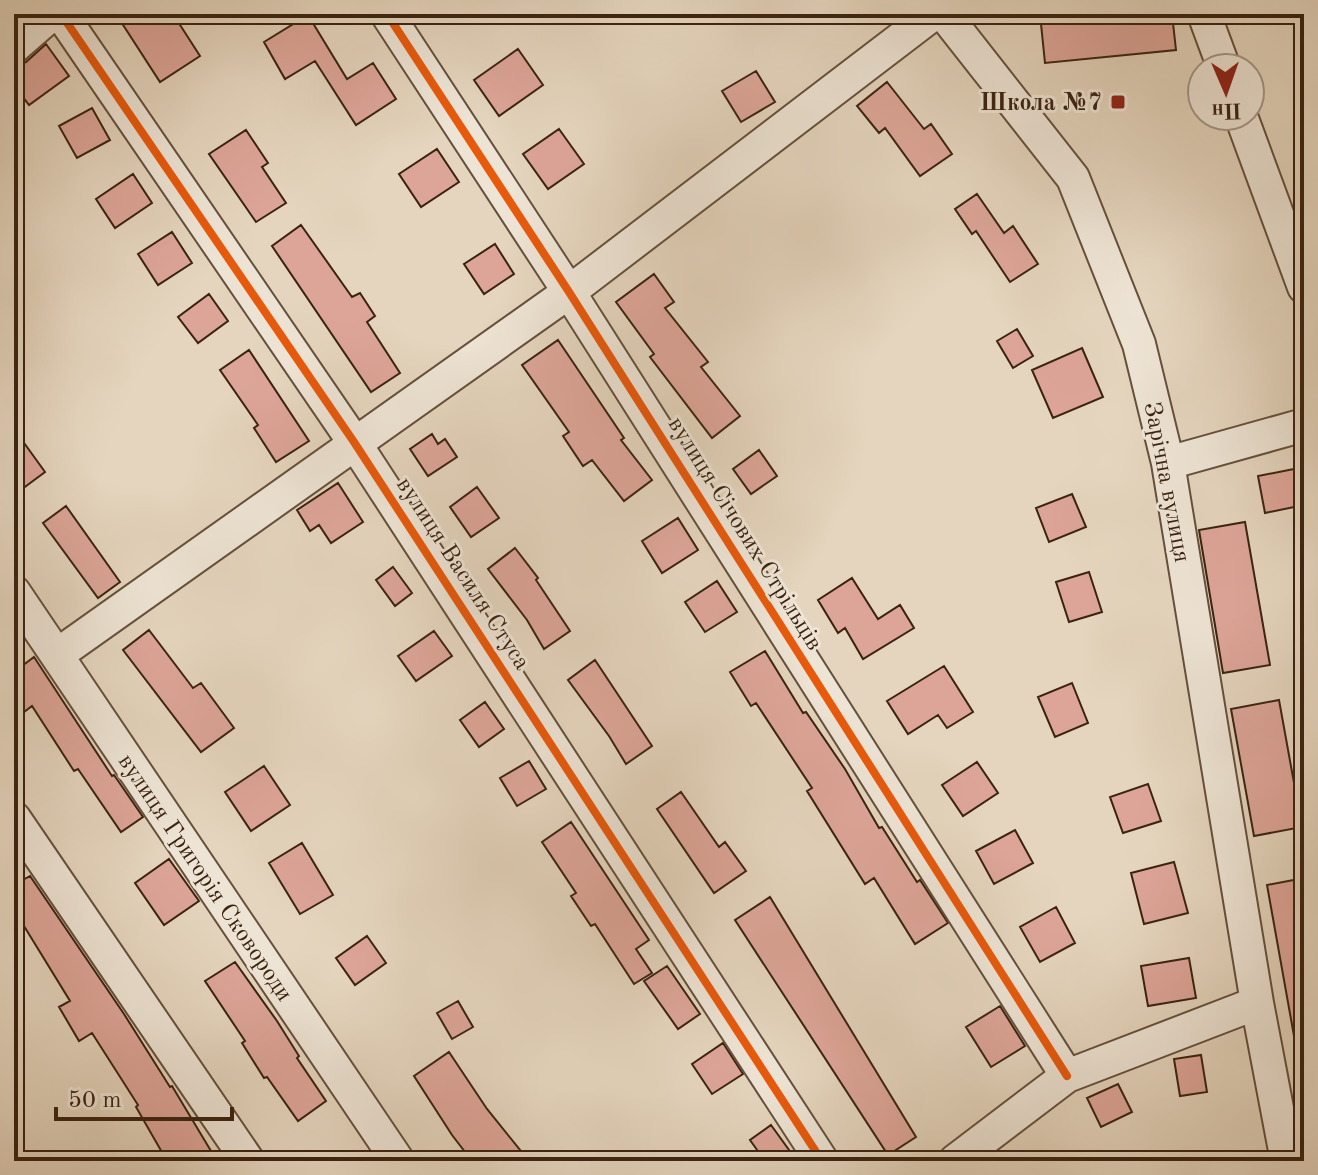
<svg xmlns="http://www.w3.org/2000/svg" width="1318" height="1175" font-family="'Old Standard TT',serif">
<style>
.building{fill:#dda598;stroke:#3a2311;stroke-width:2}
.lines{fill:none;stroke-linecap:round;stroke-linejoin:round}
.minor-casing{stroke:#65503c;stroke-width:36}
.minor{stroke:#eee4d5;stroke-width:32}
.cycleway-casing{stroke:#eee4d5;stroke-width:13}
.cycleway{stroke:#e8590c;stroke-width:8}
.poi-dot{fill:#8f2418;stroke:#eee4d5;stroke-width:3}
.labels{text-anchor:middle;stroke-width:6;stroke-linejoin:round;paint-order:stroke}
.poi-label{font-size:24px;font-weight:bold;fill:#3a2311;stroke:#eee4d5;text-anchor:end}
.street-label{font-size:24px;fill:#3a2311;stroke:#eee4d5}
</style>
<rect width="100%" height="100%" fill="#e5d5be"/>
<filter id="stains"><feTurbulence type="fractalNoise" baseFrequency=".0025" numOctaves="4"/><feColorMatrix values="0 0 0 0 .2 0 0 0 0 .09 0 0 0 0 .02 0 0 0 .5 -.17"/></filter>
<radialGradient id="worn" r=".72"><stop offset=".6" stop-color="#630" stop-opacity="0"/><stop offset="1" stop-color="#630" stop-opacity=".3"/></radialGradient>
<path class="building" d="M116,14H173L200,56L160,82Z
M1040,14H1172L1176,50L1045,63Z
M308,15L347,79L373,63L396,99L356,125L315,61L285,79L264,42Z
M46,44L69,76L29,105L14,85V66L26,62Z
M518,49L543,85L499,116L474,80Z
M756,71L775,102L741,122L722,91Z
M887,82L924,129L931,124L952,154L920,176L885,128L879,133L857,106Z
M92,108L110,140L77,158L59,126Z
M559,129L584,164L548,189L523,154Z
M246,130L268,163L262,167L286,203L256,222L209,154Z
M437,149L459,182L421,207L399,174Z
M133,174L152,203L115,228L96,199Z
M977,194L1004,233L1013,226L1038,264L1010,282L976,231L972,234L955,209Z
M301,225L352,297L360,293L375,316L367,322L400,373L371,392L272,246Z
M172,232L192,263L158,285L138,254Z
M495,244L514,274L484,294L464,264Z
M654,274L674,302L665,308L708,362L701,367L740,416L712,438L650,357L654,354L616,302Z
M209,294L228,321L198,343L178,317Z
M1017,329L1033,356L1013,368L997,341Z
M558,340L624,438L621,440L652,480L624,501L592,460L583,466L563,436L569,432L522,365Z
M1082,348L1103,397L1053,418L1032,370Z
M249,350L309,441L276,462L254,428L258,425L220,370Z
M14,429L45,472L14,495Z
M432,434L438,444L445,439L457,457L428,476L410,449Z
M759,450L777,476L751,494L733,469Z
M1304,467V505L1265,513L1258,476Z
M338,483L363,522L331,543L319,525L310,531L297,510Z
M477,487L499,518L471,537L450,507Z
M1072,494L1086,527L1049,542L1036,508Z
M66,506L120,582L98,598L43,523Z
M678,518L698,550L662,573L642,541Z
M1245,522L1270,665L1223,673L1199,530Z
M515,548L538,578L536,580L570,631L544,649L527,620L488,569Z
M393,567L412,593L395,606L376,580Z
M1089,572L1102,612L1069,622L1056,582Z
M852,578L878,619L900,605L914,628L863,659L845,628L838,633L818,600Z
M717,581L737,612L705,632L685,602Z
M149,630L193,688L201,683L234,728L201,752L123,650Z
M434,631L452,656L416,681L398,656Z
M765,651L803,713L806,712L845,769L879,828L882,827L917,882L920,880L948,923L915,944L874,878L865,884L807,791L812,788L756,703L751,706L730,672Z
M34,657L112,776L114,775L143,817L121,832L78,769L74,771L32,706L24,712L14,698V672Z
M595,660L652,746L626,764L609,736L568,680Z
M944,666L973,712L947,728L938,715L908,734L887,701Z
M1072,683L1088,723L1055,737L1038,697Z
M1279,700L1302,827L1254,836L1231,709Z
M485,702L504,729L479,747L460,720Z
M529,761L546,789L517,806L500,778Z
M977,762L998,793L963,816L942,785Z
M264,766L290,805L251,831L225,792Z
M1148,784L1161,821L1123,833L1110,797Z
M681,792L719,847L725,842L746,871L714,893L657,809Z
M571,822L649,940L636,949L652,973L634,984L595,924L591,926L571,896L576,893L542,842Z
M1015,830L1033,863L994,884L976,851Z
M302,843L333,895L300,914L269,863Z
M169,859L199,901L164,925L135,883Z
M1174,862L1188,913L1144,924L1131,873Z
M30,876L124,1014L170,1087L172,1086L217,1161H167L136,1107L138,1105L92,1033L79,1041L59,1007L70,1001L24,926L14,932V885Z
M1304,878V1035L1294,1036L1267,885Z
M770,897L916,1137L888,1155L735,920Z
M1056,907L1075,943L1040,962L1020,927Z
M367,936L386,963L355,985L336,958Z
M1189,958L1196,998L1148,1006L1141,966Z
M235,962L277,1021L299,1056L297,1058L326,1101L298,1121L267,1077L264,1078L242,1043L245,1041L205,981Z
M667,966L700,1014L678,1029L644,981Z
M458,1001L473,1027L452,1039L437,1013Z
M1000,1006L1025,1046L991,1067L966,1027Z
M723,1043L743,1074L712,1094L692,1064Z
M449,1052L487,1109L529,1161H472L452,1135L414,1076Z
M1201,1055L1207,1092L1180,1096L1174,1059Z
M1118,1084L1132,1112L1101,1127L1087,1098Z
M771,1125L797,1161H765L750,1140Z"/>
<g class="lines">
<defs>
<path id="minor" d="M61,14L354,442L822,1161
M387,14L569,292L1067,1076
M944,14L1073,178L1139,344L1168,463L1257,1003L1287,1161
M1204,14L1224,68
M14,47L52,14
M1241,116L1304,287
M1168,463L1304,425
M14,592L398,1161
M57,655L569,292L933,14
M14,818L248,1161
M955,1161L1067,1076L1257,1003"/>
</defs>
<use href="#minor" class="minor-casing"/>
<use href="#minor" class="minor"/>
<defs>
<path id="cycleway" d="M61,14L354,442L822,1161
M387,14L569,292L1067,1076"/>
</defs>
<use href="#cycleway" class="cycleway-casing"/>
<use href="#cycleway" class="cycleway"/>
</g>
<rect class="poi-dot" x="1110" y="94" width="16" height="16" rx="4"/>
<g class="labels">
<g class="poi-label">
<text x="1102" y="110">Школа №7</text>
</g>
<g class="street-label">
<text transform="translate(1168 482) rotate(79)" y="8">Зарічна вулиця</text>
<text transform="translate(746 533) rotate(58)" y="8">вулиця Січових Стрільців</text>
<text transform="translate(464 573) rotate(57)" y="8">вулиця Василя Стуса</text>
<text transform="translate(206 877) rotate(56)" y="8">вулиця Григорія Сковороди</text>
</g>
</g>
<rect width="1318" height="1175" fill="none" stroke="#e5d5be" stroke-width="48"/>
<rect x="16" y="16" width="1286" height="1143" fill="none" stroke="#3a2311" stroke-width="4"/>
<rect x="24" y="24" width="1270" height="1127" fill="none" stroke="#3a2311" stroke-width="2"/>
<g transform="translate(1226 92) rotate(178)"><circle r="38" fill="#eee4d5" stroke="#a69787" stroke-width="2"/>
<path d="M0-6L14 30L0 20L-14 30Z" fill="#8f2418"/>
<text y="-12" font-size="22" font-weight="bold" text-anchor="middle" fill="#3a2311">Пн</text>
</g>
<path d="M56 1107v12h176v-12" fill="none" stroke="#3a2311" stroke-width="4"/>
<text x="68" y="1107" font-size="24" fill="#3a2311" stroke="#eee4d5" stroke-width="6" paint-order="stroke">50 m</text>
<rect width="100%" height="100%" filter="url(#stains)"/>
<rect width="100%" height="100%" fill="url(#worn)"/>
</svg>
